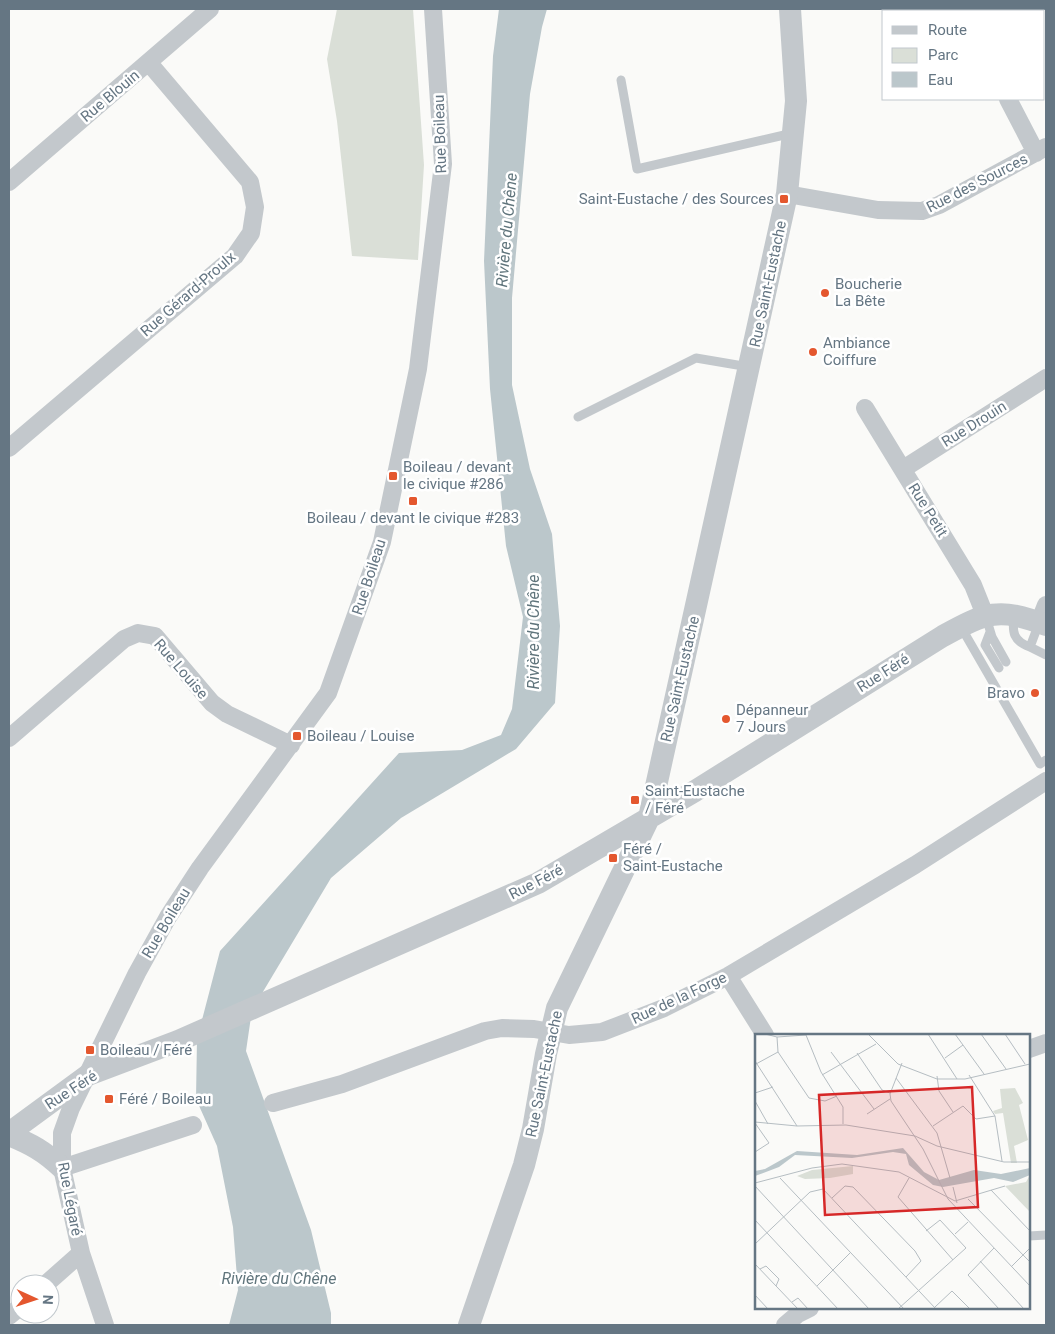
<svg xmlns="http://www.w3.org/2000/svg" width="1055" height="1334" font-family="Roboto,sans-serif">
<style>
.green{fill:#dadfd7}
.water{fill:#bbc7cb}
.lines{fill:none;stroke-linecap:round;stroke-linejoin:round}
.service{stroke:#c3c8cc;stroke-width:9}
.minor{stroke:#c3c8cc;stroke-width:18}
.tertiary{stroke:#c3c8cc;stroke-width:22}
.poi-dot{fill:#e4572e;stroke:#fff;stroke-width:2}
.labels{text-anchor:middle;stroke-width:5;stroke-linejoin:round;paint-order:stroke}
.street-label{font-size:15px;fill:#657683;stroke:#fff}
.poi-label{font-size:15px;fill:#657683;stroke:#fff;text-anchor:start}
.water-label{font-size:16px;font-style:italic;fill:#60757c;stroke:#fff}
.inset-road{fill:none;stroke:#b5bdc2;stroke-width:1}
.view{fill:#d62828;fill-opacity:0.15;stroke:#d62828;stroke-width:2.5}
.inset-edge{fill:none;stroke:#657683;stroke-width:2.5}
</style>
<rect width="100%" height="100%" fill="#fafaf8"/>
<path class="green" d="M337,9H413L424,165L418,260L352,256L337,121L327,59Z"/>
<path class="water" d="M499,9H547L542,27L530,94L512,298V385L530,469L552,534L560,626L555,703L516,749L401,818L331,878L252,1010L246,1051L311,1230L331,1313V1325H229L238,1290L233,1227L217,1146L196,1099L197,1039L220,951L399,753L462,750L501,735L512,709L523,617L506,546L490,389L484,261L493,56Z"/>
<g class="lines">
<path class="service" d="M621,80L637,169L793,133
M578,417L696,358L749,367
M1014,616C1012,632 1013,641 1030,647
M986,617L992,637L1006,662
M1039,623L1030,647L1046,655
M961,627L1040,764L1046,760
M990,632L985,645L999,668
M1029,1236L1046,1235"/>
<path class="minor" d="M994,9V11
M1008,99L1036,153
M9,182L210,9
M787,194L878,210L922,211L939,205L1046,147
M865,408L973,585L985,615
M9,448L235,256L251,233L255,207L250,182L149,63
M903,469L1046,378
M1039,623L1046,605
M9,738L124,639L138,633L155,636L212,703L227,714L291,745
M728,976L765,1035
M1029,1049L1046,1043
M273,1103L342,1084L485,1031L502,1028L534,1029L569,1035L602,1032L664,1008L728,976L915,865L1046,781
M62,1168L193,1125
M46,1284L81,1253
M9,1316L20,1307
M105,1325L81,1253L62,1168V1133L71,1108L137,973L168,917L200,868L328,693L382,542L418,369L443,164L433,9
M785,1325L798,1314L810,1308"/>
<path class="tertiary" d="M9,1133L88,1075L178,1041L538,883L695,791L943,636C987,612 998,607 1046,625
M9,1135C31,1144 44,1151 62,1168
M469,1325L524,1165L533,1129L546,1054L557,1008L649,818L787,194L796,101L790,9"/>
</g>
<g class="poi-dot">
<rect x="779" y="194" width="10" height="10" rx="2.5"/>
<circle cx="825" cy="293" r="5"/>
<circle cx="813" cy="352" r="5"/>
<rect x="388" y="471" width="10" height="10" rx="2.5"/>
<rect x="408" y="496" width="10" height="10" rx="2.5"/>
<circle cx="1035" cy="693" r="5"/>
<circle cx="726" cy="719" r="5"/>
<rect x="292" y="731" width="10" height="10" rx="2.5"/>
<rect x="630" y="795" width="10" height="10" rx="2.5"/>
<rect x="608" y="853" width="10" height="10" rx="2.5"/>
<rect x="85" y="1045" width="10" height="10" rx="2.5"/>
<rect x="104" y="1094" width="10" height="10" rx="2.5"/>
</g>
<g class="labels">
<g class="street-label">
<text transform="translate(110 96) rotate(-40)" y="5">Rue Blouin</text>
<text transform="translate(440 134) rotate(-92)" y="5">Rue Boileau</text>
<text transform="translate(977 183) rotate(-27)" y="5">Rue des Sources</text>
<text transform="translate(768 284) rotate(-78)" y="5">Rue Saint-Eustache</text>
<text transform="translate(188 294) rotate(-41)" y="5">Rue Gérard-Proulx</text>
<text transform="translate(974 424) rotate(-32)" y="5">Rue Drouin</text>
<text transform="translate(928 510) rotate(58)" y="5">Rue Petit</text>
<text transform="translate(369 577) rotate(-72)" y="5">Rue Boileau</text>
<text transform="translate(181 669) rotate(49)" y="5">Rue Louise</text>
<text transform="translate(883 673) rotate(-32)" y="5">Rue Féré</text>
<text transform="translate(680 679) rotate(-77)" y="5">Rue Saint-Eustache</text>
<text transform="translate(536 882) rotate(-27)" y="5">Rue Féré</text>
<text transform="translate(166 923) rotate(-59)" y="5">Rue Boileau</text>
<text transform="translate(679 998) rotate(-25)" y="5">Rue de la Forge</text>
<text transform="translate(544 1074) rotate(-78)" y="5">Rue Saint-Eustache</text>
<text transform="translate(71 1090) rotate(-33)" y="5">Rue Féré</text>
<text transform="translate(70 1199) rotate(79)" y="5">Rue Légaré</text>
</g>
<g class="poi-label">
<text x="774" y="204" text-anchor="end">Saint-Eustache / des Sources</text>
<text x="835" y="289">Boucherie<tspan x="835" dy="17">La Bête</tspan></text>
<text x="823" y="348">Ambiance<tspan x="823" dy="17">Coiffure</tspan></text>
<text x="403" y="472">Boileau / devant<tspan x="403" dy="17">le civique #286</tspan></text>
<text x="413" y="523" text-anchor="middle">Boileau / devant le civique #283</text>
<text x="1025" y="698" text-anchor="end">Bravo</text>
<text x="736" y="715">Dépanneur<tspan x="736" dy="17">7 Jours</tspan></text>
<text x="307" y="741">Boileau / Louise</text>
<text x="645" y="796">Saint-Eustache<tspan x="645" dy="17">/ Féré</tspan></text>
<text x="623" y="854">Féré /<tspan x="623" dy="17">Saint-Eustache</tspan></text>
<text x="100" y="1055">Boileau / Féré</text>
<text x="119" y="1104">Féré / Boileau</text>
</g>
<g class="water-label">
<text transform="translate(506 230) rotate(-85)" y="6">Rivière du Chêne</text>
<text transform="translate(533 632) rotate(-90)" y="6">Rivière du Chêne</text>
<text x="279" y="1284">Rivière du Chêne</text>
</g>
</g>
<g transform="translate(755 1034)">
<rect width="275" height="275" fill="#fafaf8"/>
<path d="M260,54L268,69L264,71L273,106L259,112L262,129H256L248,79L240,80L238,77L247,74L245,55ZM98,132V140L75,144L50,145L42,142L57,136ZM275,141V178L250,152L271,148Z" fill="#dadfd7"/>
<path d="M148,114L169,138L184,146L219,136L246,140L275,134V141L258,148L239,144L188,153L178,151L154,131L151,120L138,118L97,124L40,121L24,133L0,142V137L10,135L42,117L102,121Z" fill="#bbc7cb"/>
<path class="inset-road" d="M10,0L22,3L51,1M113,0L143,30L182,45H210L275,30M173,0L202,45M200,0L229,40M226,0L251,35M250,0L270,30M51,1L66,38L88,73V90M22,3L23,18L54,64L70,67L82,62M76,18L119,75M102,19L127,56L135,59M190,24L208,11M0,27L42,92M147,29L135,60L136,67L168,115L193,165L275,252M1,30L23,18M67,41L121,10M214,41L240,82L247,127M182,42L184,57L198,78M141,44L182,99L195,144M0,59L18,53M0,67L13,90M112,80L135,65M0,88L42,92L91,91L160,102L182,112L249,128H275M0,89L14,109L0,118M178,92L208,72L221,85L240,82M25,144L149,275M154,144L143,163L198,226M0,149L57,134L87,130L144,138L200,167L250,152M0,152L114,275M198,153L202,169M236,156L275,197M77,164L90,152L98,153L160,217L166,227L151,243M213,165L275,228M0,186L83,275M200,200L213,188M0,210L55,158L68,155L181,275M239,214L213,241L244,275M225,227L269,275M0,230L43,275M256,233L275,214M5,235L11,232L24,245L21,252M62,252L95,219M0,261L13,275M37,268L43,264L53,275M180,273L197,257L215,275M143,275L211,214L185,186L171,197"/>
<path class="view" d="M217,53L223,173L70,181L64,61Z"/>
<rect width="275" height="275" class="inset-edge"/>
</g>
<rect width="1055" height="1334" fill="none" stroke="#657683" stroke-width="20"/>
<rect x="882" y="10" width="162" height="90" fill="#ffffff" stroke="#c1c8cd"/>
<rect x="892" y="26" width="25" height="8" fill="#c3c8cc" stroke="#c1c8cd"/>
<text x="928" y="35" font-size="15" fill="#657683">Route</text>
<rect x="892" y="48" width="25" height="15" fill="#dadfd7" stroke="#c1c8cd"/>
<text x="928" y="60" font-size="15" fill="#657683">Parc</text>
<rect x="892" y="72" width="25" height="15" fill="#bbc7cb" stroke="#c1c8cd"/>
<text x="928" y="85" font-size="15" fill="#657683">Eau</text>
<g transform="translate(35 1299) rotate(93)"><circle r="24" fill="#ffffff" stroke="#c1c8cd"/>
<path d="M0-4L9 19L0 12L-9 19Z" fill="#e4572e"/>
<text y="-8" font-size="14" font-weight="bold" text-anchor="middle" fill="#657683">N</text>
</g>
</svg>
